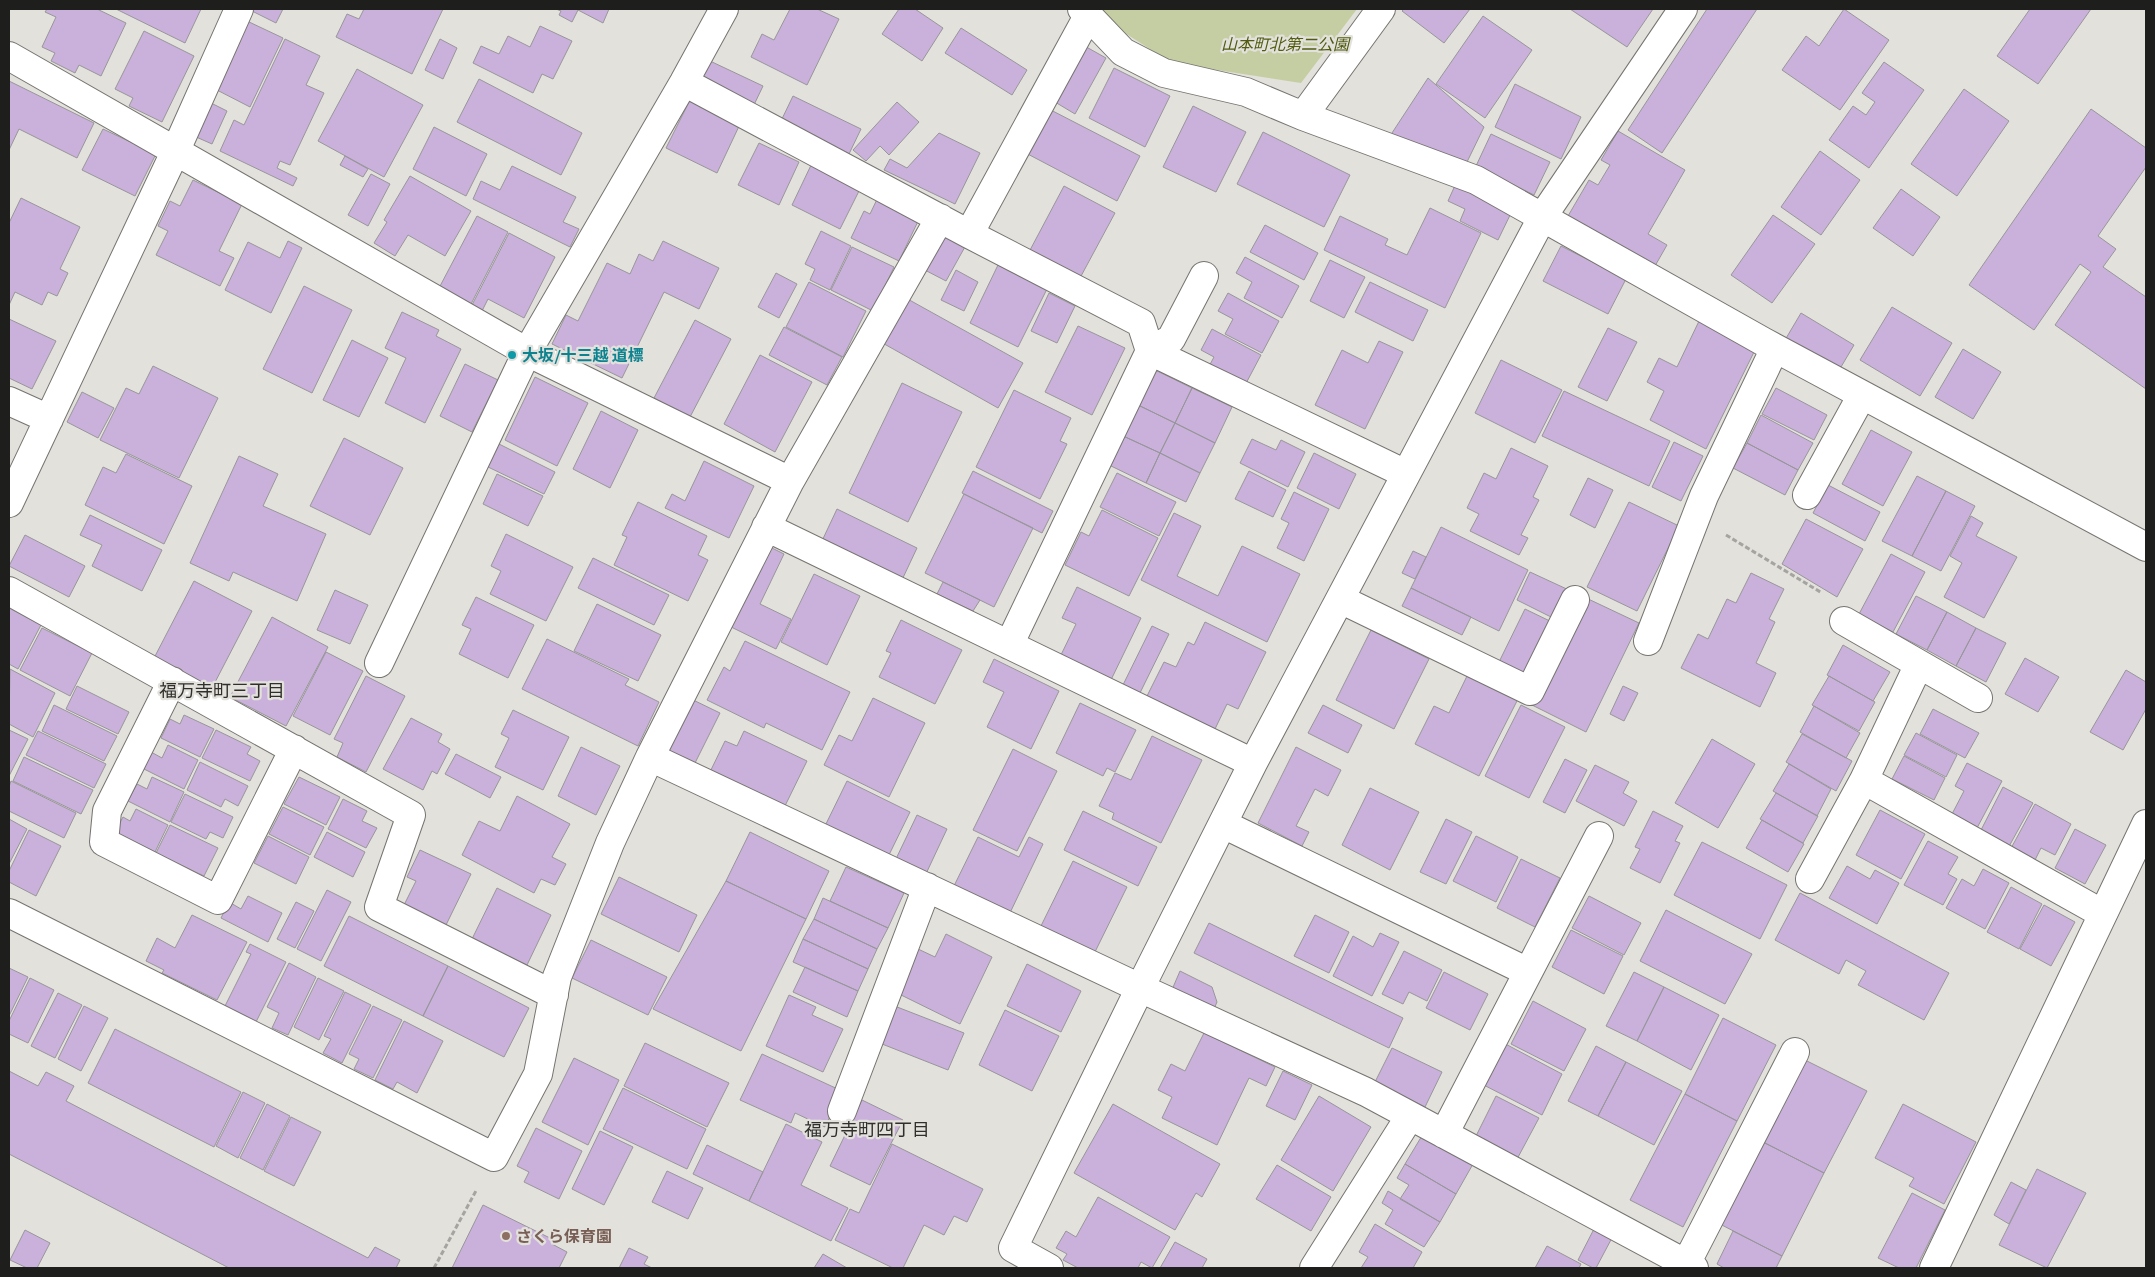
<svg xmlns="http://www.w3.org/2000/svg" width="2155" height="1277" font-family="'Crimson Pro','Noto Sans JP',serif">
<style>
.green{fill:#c4cea2}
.building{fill:#cab1dc;stroke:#98969a}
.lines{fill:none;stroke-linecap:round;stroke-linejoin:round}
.street-casing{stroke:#767470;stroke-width:30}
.path{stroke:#a5a4a0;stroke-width:3;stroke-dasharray:5 2.5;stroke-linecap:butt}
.street{stroke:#fff;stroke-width:28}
.culture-dot{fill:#0f9aa8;stroke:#e3e1dc;stroke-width:2}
.education-dot{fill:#8d6e63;stroke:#e3e1dc;stroke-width:2}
.labels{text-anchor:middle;stroke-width:4.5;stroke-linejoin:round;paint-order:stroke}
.park-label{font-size:16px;font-style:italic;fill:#515c10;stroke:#e3e1dc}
.culture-label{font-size:16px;font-weight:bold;fill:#0d838f;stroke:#e3e1dc;text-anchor:start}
.education-label{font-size:16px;font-weight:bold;fill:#785e54;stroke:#e3e1dc;text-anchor:start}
.neighbourhood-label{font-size:18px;fill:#312f2b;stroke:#e3e1dc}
</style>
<rect width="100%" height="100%" fill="#e3e1dc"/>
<path class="green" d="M1101,9H1357L1301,83L1172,63L1117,28Z"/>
<path class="building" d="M47,9H97L126,23L101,76L79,65L75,73L51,61L55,53L42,47L56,17L45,12Z
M116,9H201L185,43Z
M253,9H283L276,23L252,11Z
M364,9H443L412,74L336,37L347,14L359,19Z
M556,9H609L603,23L578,10L572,22L559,15L561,11Z
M790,9H817L839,19L807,85L751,57L762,34L774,40Z
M899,9H915L943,28L922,61L882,34Z
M1404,9H1470L1444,43L1402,11Z
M1570,9H1653L1627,47Z
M1707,9H1757L1662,153L1628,130Z
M1844,9L1889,40L1840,110L1782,70L1806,36L1819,46Z
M2030,9H2091L2038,84L1997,56Z
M1483,16L1532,50L1485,118L1436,84Z
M247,21L283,38L250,107L215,89Z
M540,26L572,41L553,79L542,74L533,93L473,63L481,46L499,54L508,36L530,47Z
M961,28L1027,70L1012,95L945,53Z
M144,31L194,56L162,122L129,106L133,98L115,89Z
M285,39L320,56L306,85L324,93L290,165L280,161L277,168L297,178L293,186L220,151L234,120L244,125Z
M440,39L457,48L443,79L425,70Z
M1081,44L1106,58L1075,114L1050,99Z
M710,61L763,86L752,109L699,83Z
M1884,62L1924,90L1869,168L1829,140L1853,106L1866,115L1875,102L1862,93Z
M1114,68L1170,96L1145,147L1089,118Z
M357,69L423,105L384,177L318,141Z
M1428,78L1484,127L1467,162L1390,136Z
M479,79L582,133L561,175L457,122Z
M9,81L94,123L77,158L19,129L9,150Z
M1515,84L1581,117L1561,159L1495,127Z
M1964,89L2009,121L1957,196L1911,164Z
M793,96L861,129L848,156L780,123Z
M691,98L741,122L717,173L666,148Z
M209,102L227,111L212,144L194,136Z
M897,102L919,122L889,155L880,146L866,161L853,150Z
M1193,106L1246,132L1216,192L1163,167Z
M1045,107L1140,156L1117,201L1022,151Z
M2091,109L2146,148V167L2098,236L2116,249L2103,267L2146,297V389L2055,325L2091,272L2080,264L2034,330L1969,285Z
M434,127L487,154L466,196L413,169Z
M103,129L156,154L135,196L82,170Z
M1618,131L1685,170L1648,234L1667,245L1655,266L1568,216L1589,180L1598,185L1610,165L1601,160Z
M1263,132L1350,175L1324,227L1237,184Z
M939,133L980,153L955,204L884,170L890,159L907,168Z
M1491,134L1550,162L1534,195L1476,166Z
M759,143L799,162L779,205L738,185Z
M1820,151L1860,180L1821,235L1781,207Z
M345,156L368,169L363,177L340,165Z
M813,161L862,185L840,229L792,205Z
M512,166L576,197L563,222L579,229L570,247L473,199L481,181L500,190Z
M371,174L390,184L368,226L348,215Z
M410,176L471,211L445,256L408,235L395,256L374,243L387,222L384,220Z
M193,180L242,204L219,251L234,258L220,286L156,255L168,231L158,226L170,201L180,206Z
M1457,181L1513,209L1498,240L1460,221L1465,209L1448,201Z
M1064,186L1115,213L1080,278L1029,252Z
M1901,189L1940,217L1913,256L1873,228Z
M880,193L922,213L899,261L851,238L864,211L870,214Z
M21,198L80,227L60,269L68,273L57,296L48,292L42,305L15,292L9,305V223Z
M1430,208L1481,233L1445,308L1324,250L1340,216L1388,239L1385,245L1407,255Z
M1773,215L1815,244L1772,303L1731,275Z
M477,216L508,232L471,304L439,288Z
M1265,225L1318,253L1304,280L1250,252Z
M821,231L851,246L830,290L810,280L815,269L805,264Z
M941,232L966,245L946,281L921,268Z
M509,233L555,257L524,318L488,299L482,311L472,305Z
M288,241L302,248L271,313L225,290L248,242L280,258Z
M663,241L719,268L699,309L664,292L622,378L552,344L566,315L578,321L607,263L630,274L639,254L653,261Z
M1561,246L1626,279L1608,314L1543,281Z
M852,247L894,267L873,311L831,290Z
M1245,257L1299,286L1282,318L1244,298L1252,282L1236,273Z
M1330,260L1365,277L1344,318L1310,301Z
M998,265L1047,289L1018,347L970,323Z
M956,270L978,282L964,311L941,300Z
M776,273L797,284L779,318L758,307Z
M809,282L866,311L843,357L786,327Z
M1370,282L1428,310L1413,341L1355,312Z
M304,286L352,310L312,393L263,369Z
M1049,293L1075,306L1057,343L1031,331Z
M1228,293L1279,321L1262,353L1225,334L1233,319L1218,311Z
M904,297L1023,363L998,408L879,341Z
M1892,307L1952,343L1920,396L1860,360Z
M402,312L439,330L436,336L461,349L425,423L385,403L406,358L385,348Z
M1801,313L1854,345L1838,372L1785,340Z
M9,319L56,341L32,389L9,378Z
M1700,319L1756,348L1706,449L1650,420L1664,391L1647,382L1659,358L1677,367Z
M695,320L731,339L690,417L654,398Z
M1078,326L1125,348L1092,415L1045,392Z
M784,327L842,357L827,385L769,355Z
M1608,328L1637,342L1607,401L1578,387Z
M1212,329L1261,355L1243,389L1207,370L1214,357L1201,350Z
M352,340L388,358L359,417L323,400Z
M1379,341L1403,352L1365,429L1315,405L1342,350L1368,363Z
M1963,349L2001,372L1973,419L1935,397Z
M760,355L812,382L775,452L724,424Z
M1501,360L1562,390L1535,443L1475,413Z
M465,364L498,380L472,432L440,416Z
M153,366L218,398L179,478L100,440L126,388L139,394Z
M1153,369L1192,388L1175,423L1136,404Z
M535,377L588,403L557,466L505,440Z
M902,383L962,412L908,522L849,493Z
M1192,388L1232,407L1215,443L1175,423Z
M1776,388L1827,415L1814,440L1762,414Z
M1014,390L1071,418L1060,441L1067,444L1040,499L976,467Z
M1564,391L1670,441L1649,486L1542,436Z
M82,392L114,408L98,438L67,422Z
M1136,404L1175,423L1160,453L1121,435Z
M601,411L638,430L610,488L573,469Z
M1761,415L1813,443L1798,470L1747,443Z
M1175,423L1215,443L1200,473L1160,453Z
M1871,430L1912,452L1883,506L1842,484Z
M1121,435L1160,453L1146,483L1107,464Z
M344,438L403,468L370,535L310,506Z
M1252,439L1276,450L1281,440L1305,452L1288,487L1240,463Z
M1674,442L1703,456L1681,501L1652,487Z
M497,443L555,472L544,494L486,466Z
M1747,443L1798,470L1785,495L1733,468Z
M1511,448L1548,466L1533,497L1539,500L1521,535L1528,538L1519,555L1470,531L1479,514L1467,508L1484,473L1496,479Z
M1160,453L1200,473L1186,502L1146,483Z
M1314,453L1356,474L1339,509L1297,488Z
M126,454L192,486L164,544L85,505L103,467L116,473Z
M239,456L278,474L263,506L326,534L297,601L233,572L229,581L190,563Z
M704,461L754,486L729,538L665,508L672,494L685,501Z
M973,471L1053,511L1042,533L962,493Z
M1249,471L1286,490L1273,517L1235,499Z
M1117,473L1176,502L1159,536L1100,507Z
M497,474L543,496L528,526L483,504Z
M1917,476L1946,491L1912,556L1882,541Z
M1588,478L1613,490L1595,528L1570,515Z
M1828,485L1880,512L1865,541L1813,513Z
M1946,491L1975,506L1941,571L1912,556Z
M1294,492L1329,509L1304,561L1277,548L1289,523L1281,519Z
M964,494L1033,528L994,607L925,573Z
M638,502L707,536L698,555L708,560L688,601L614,565L627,537L622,535Z
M1629,502L1679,526L1637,611L1587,587Z
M837,509L917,548L901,582L821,543Z
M1102,510L1158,538L1129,596L1065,565L1081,532L1089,536Z
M1174,513L1201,526L1177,576L1218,596L1242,546L1300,574L1267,642L1141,580Z
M90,515L162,550L142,591L92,566L102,545L80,535Z
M1971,516L1983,523L1976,536L2017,557L1984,618L1944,597L1962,563L1950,556Z
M1806,519L1863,549L1837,597L1782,564Z
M1441,527L1528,570L1499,631L1411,588Z
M506,534L573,567L546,621L490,594L501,571L491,566Z
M25,535L85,566L69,597L9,566Z
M764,544L784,554L760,604L791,619L776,649L725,624Z
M1413,551L1426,557L1415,579L1402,573Z
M1891,554L1925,572L1893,632L1859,614Z
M593,558L669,595L654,625L578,588Z
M1530,572L1571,591L1557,620L1517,600Z
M1751,573L1784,589L1769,619L1775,622L1756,663L1776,673L1760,707L1681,668L1698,634L1708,639L1727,599L1736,603Z
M814,574L860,596L827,665L781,642Z
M194,581L252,611L211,690L153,660Z
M943,582L980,600L973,611L937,594Z
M1077,587L1141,618L1109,684L1059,659L1076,624L1062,618Z
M1411,588L1471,617L1462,635L1402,606Z
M335,590L368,605L350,644L317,630Z
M1916,596L1947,612L1927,650L1896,634Z
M476,597L534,625L508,678L459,654L471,629L462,625Z
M1584,597L1639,623L1586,732L1532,705Z
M597,604L661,635L638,681L574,651Z
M9,608L41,625L18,669L9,664Z
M1525,609L1556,624L1530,677L1499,662Z
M1947,612L1976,628L1956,666L1927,650Z
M272,617L328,647L286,726L230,697Z
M901,620L962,650L935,704L879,677L891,653L886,651Z
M1205,622L1266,652L1238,709L1227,704L1215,729L1176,710L1173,716L1144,702L1164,662L1176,667L1188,642L1194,645Z
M1152,626L1169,634L1137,699L1120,691Z
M42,628L92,653L70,696L20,670Z
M1976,628L2006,643L1986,682L1956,666Z
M1371,630L1429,659L1394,729L1336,700Z
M547,639L629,679L625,685L659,702L638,746L522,689Z
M745,641L850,692L822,750L766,723L764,728L707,700L724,667L730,671Z
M1843,645L1890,672L1873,701L1827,675Z
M326,652L363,671L330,735L293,716Z
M2025,658L2059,677L2038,712L2005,694Z
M994,659L1059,691L1031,749L987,727L1004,692L983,682Z
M10,669L55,693L33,737L9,724Z
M2126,670L2146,682V709L2123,750L2090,732Z
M1468,674L1518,699L1479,776L1415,744L1434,706L1449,713Z
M366,676L405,696L366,772L337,757L343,743L334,739Z
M1829,676L1875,702L1859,731L1812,705Z
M77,686L129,712L118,734L66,709Z
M1623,686L1638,693L1624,721L1610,714Z
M687,697L720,713L695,763L662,747Z
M873,698L925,723L889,797L824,765L839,735L852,741Z
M1080,703L1136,730L1115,772L1107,768L1103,776L1056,753Z
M54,705L117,736L104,761L42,731Z
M1323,705L1362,725L1348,753L1308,733Z
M1521,705L1565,727L1529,798L1485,776Z
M1814,706L1860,733L1846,758L1800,732Z
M1933,709L1979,733L1965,758L1920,734Z
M513,710L569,737L543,790L495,767L509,738L501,734Z
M184,715L214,729L200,757L161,738L170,719L180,724Z
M411,718L442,734L438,742L450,749L437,774L432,771L423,790L383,769Z
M9,730L28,739L9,776Z
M216,730L251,747L247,754L260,761L250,781L202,758Z
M38,731L106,764L94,788L26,755Z
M744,731L807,761L783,810L709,774L725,741L737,746Z
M1916,733L1957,755L1946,777L1904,755Z
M1802,734L1852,761L1836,791L1786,762Z
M1152,736L1202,760L1161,843L1112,819L1114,813L1099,806L1115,773L1131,780Z
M1712,739L1755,764L1718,828L1675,803Z
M168,745L198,760L184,789L142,768L151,752L162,758Z
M581,747L620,766L596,815L558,796Z
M1296,747L1341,770L1328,796L1315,789L1296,826L1309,832L1302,846L1258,823Z
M1013,749L1057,771L1017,851L973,830Z
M456,754L501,777L490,798L445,774Z
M1904,756L1945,778L1934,800L1892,779Z
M24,757L93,790L81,814L13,781Z
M1565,759L1587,770L1565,813L1543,802Z
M200,762L248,786L238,806L225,799L221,807L187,790Z
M1967,763L2002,781L1977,828L1952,814L1964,791L1955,786Z
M1789,764L1831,789L1817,816L1773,791Z
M1595,765L1629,782L1623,793L1637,801L1624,826L1576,801Z
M152,777L184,792L170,822L128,801L137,784L147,789Z
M299,777L340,797L326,825L284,804Z
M11,781L76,813L64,838L9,811V787Z
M847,781L910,812L887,859L824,828Z
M2003,787L2033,803L2007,850L1979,834Z
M1370,788L1419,812L1390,870L1342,845Z
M1776,793L1818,816L1803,843L1760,819Z
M185,794L233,817L223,838L210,832L206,839L171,822Z
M517,796L570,824L552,857L566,864L555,885L541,879L534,893L462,855L479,821L500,831Z
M343,799L367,811L362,821L377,828L366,848L328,829Z
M2035,804L2071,824L2055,855L2041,848L2033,864L2009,852Z
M283,807L324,827L310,855L269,834Z
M136,809L168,825L155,852L115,832L123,817L130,821Z
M1880,810L1925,834L1901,879L1856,855Z
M1083,811L1157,847L1138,886L1064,850Z
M1653,811L1683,826L1675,841L1680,843L1660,883L1630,868L1640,849L1635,847Z
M917,815L947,829L924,878L894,863Z
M9,819L27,829L9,864Z
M1446,819L1472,832L1446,884L1420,872Z
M1762,820L1804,844L1788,872L1746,848Z
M170,825L218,848L204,876L156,853Z
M2075,829L2106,845L2085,884L2055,868Z
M29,830L61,846L36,896L9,882V871Z
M327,832L365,852L353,877L314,857Z
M750,832L829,871L806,919L726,881Z
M268,836L309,857L296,884L254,863Z
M1476,836L1518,857L1496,902L1453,881Z
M978,837L1019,857L1029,837L1043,844L1008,917L952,890Z
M1928,841L1958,857L1948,874L1957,879L1943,905L1904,885Z
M1702,842L1787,885L1760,939L1674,895Z
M420,850L471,874L446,925L404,905L416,881L407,877Z
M1521,859L1560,878L1535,927L1497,908Z
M1073,861L1127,887L1092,958L1038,932Z
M1847,866L1870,879L1875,870L1899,883L1877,924L1829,898Z
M846,867L904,893L888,928L830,901Z
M1983,869L2009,883L1985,929L1946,908L1962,879L1974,886Z
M619,877L697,915L679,952L601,914Z
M726,881L806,919L741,1051L653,1009Z
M2011,887L2042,904L2019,949L1987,932Z
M497,888L551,915L527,965L472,939Z
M327,890L351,902L321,961L297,949Z
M1800,893L1949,973L1924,1020L1858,985L1866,971L1846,960L1839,974L1775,940Z
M248,896L282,913L268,942L221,918L229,902L241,909Z
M1589,896L1641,923L1624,955L1572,928Z
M823,898L888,928L877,949L814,919Z
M296,902L314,911L295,948L277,939Z
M2044,905L2075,922L2051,966L2020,949Z
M1666,910L1752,954L1725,1004L1640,961Z
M192,915L247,942L217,1000L162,973L164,970L146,961L157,938L175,948Z
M1315,915L1349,932L1329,973L1294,956Z
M349,916L448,966L423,1016L324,966Z
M814,919L877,949L868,969L803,939Z
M1209,923L1403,1018L1389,1048L1194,953Z
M1571,930L1623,956L1604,994L1552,967Z
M1380,933L1399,942L1372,996L1333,976L1353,936L1373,947Z
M946,934L992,957L960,1024L897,993L918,949L935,957Z
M803,939L868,969L858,991L793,962Z
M591,940L667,977L648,1015L572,978Z
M250,944L286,962L254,1026L223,1010L251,954L246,952Z
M1404,951L1442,970L1427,1001L1409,992L1403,1004L1382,994Z
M289,963L316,977L288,1035L272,1028L279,1013L267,1007Z
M1027,964L1081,991L1061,1032L1007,1006Z
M448,966L529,1008L504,1057L423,1016Z
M805,967L858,991L847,1017L793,992Z
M9,968L28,977L9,1016Z
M1180,971L1212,987L1217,1002L1213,1011L1171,992Z
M1444,972L1488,994L1470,1030L1426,1008Z
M1634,972L1664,987L1637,1041L1606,1026Z
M30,978L54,990L28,1043L9,1034V1021Z
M318,978L344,991L319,1040L294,1027Z
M1664,987L1719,1015L1691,1070L1637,1041Z
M345,992L371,1005L342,1063L323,1053L331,1039L324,1036Z
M58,993L82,1005L55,1058L31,1046Z
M789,995L816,1007L812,1015L843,1029L823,1072L766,1046Z
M1533,1001L1586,1029L1564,1071L1511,1044Z
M892,1005L964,1033L948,1070L877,1042Z
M84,1006L108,1018L81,1071L58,1059Z
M373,1006L402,1020L373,1078L354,1069L359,1059L349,1054Z
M1005,1010L1059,1036L1032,1091L979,1065Z
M1723,1018L1776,1045L1737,1121L1685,1094Z
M404,1021L443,1041L417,1093L397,1082L393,1089L375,1080Z
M115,1029L241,1092L214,1147L88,1083Z
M1204,1033L1275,1067L1266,1086L1249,1078L1217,1145L1162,1118L1172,1097L1158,1090L1171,1064L1185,1071Z
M1498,1040L1562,1074L1542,1115L1476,1081Z
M645,1043L729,1083L707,1127L624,1086Z
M1596,1046L1626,1062L1598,1116L1568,1101Z
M1392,1048L1442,1072L1425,1107L1375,1082Z
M762,1054L842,1091L825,1127L795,1113L791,1123L740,1100Z
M574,1058L619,1080L588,1145L542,1122Z
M1801,1058L1867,1091L1824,1173L1759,1140Z
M1626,1062L1682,1091L1654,1145L1598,1116Z
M9,1071L38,1086L46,1072L74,1086L66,1101L368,1258L375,1247L400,1260L396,1268H229L9,1154Z
M1283,1071L1312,1085L1295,1120L1266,1106Z
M623,1088L706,1129L687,1169L603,1129Z
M243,1092L265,1103L238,1158L216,1146Z
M1685,1094L1737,1121L1683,1227L1630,1200Z
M1319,1096L1371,1127L1333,1191L1281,1160Z
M1496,1096L1539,1118L1516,1161L1474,1140Z
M862,1100L903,1120L870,1185L830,1166Z
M267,1104L290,1116L263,1170L240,1158Z
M1113,1104L1220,1164L1202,1197L1196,1193L1175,1230L1074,1173Z
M1903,1104L1976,1142L1944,1204L1909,1186L1914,1178L1875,1158Z
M291,1117L321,1132L294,1186L264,1171Z
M786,1124L822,1142L801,1185L848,1208L831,1241L749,1201Z
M536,1128L582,1151L559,1199L524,1182L529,1172L517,1166Z
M600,1131L633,1147L604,1205L572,1189Z
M1423,1134L1473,1164L1456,1194L1405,1164Z
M1759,1140L1824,1173L1782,1256L1716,1222Z
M892,1144L983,1189L967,1222L954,1216L944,1235L924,1225L903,1268H893L835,1240L850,1209L859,1213Z
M707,1145L763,1172L749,1201L693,1174Z
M1405,1164L1456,1194L1440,1222L1400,1199L1409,1185L1397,1178Z
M1277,1165L1331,1197L1311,1231L1256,1199Z
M2037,1169L2086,1193L2047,1268L1999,1245Z
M667,1171L703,1188L688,1219L652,1202Z
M2011,1182L2026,1190L2009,1224L1994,1215Z
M1388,1191L1440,1222L1424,1247L1385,1224L1393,1210L1382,1203Z
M1912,1193L1945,1210L1916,1268H1899L1878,1258Z
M1098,1197L1170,1237L1152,1268L1141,1262L1138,1268H1078L1063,1260L1067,1254L1056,1248L1066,1231L1076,1237Z
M483,1205L554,1240L552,1244L567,1252L559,1268H452Z
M1375,1224L1422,1252L1413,1268H1361L1368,1257L1359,1252Z
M1595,1227L1613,1236L1596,1268H1593L1578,1260Z
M25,1230L50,1243L37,1268H27L10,1260Z
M1733,1231L1782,1256L1776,1268H1724L1717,1264Z
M1175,1242L1207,1259L1202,1268H1160Z
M1547,1246L1581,1264L1579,1268H1535Z
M629,1248L648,1257L644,1264L652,1268H619Z
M823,1254L847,1268H814Z"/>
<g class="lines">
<defs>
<path id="street" d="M1082,9L1123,52L1164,73L1246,92L1303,116L1476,180L1764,342L2146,547
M9,56L527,352L790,481L650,757L610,843L557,977L538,1074L494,1157L9,913
M684,82L969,234L1141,323L1150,351L1406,474
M1303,116L1381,9
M969,234L1088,16
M9,401L49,419
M790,481L940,218
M1807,495L1862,395
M9,503L176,150L239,9
M766,527L1253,763
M9,591L411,815L379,907L554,995
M1340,599L1530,691L1575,600
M1844,621L1978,698
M1648,641L1704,496L1775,348
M1009,645L1150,351L1171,339L1204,276
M379,663L527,352L684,82L724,9
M172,681L107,811L104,842L218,900L294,749
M650,757L1140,988L1366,1092L1694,1268
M1864,780L2103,914
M1223,824L1528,972
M1810,879L1864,780L1919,664
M842,1111L927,887
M1444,1134L1599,836
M1686,1264L1795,1052
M1049,1268L1013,1248L1140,988L1253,763L1543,216L1683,9
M1314,1268L1410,1116
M1934,1268L2146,824"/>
</defs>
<use href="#street" class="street-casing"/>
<path class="path" d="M1726,535L1822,593
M434,1268L477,1189"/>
<use href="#street" class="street"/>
</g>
<circle class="culture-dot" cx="512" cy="355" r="5"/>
<circle class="education-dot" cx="506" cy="1236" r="5"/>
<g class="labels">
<g class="park-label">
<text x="1285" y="50">山本町北第二公園</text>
</g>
<g class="culture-label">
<text x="522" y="361">大坂/十三越 道標</text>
</g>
<g class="education-label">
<text x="516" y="1242">さくら保育園</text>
</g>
<g class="neighbourhood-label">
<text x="222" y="697">福万寺町三丁目</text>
<text x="867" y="1136">福万寺町四丁目</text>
</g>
</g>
<rect width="2155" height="1277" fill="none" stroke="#1e1e1c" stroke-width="20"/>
</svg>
